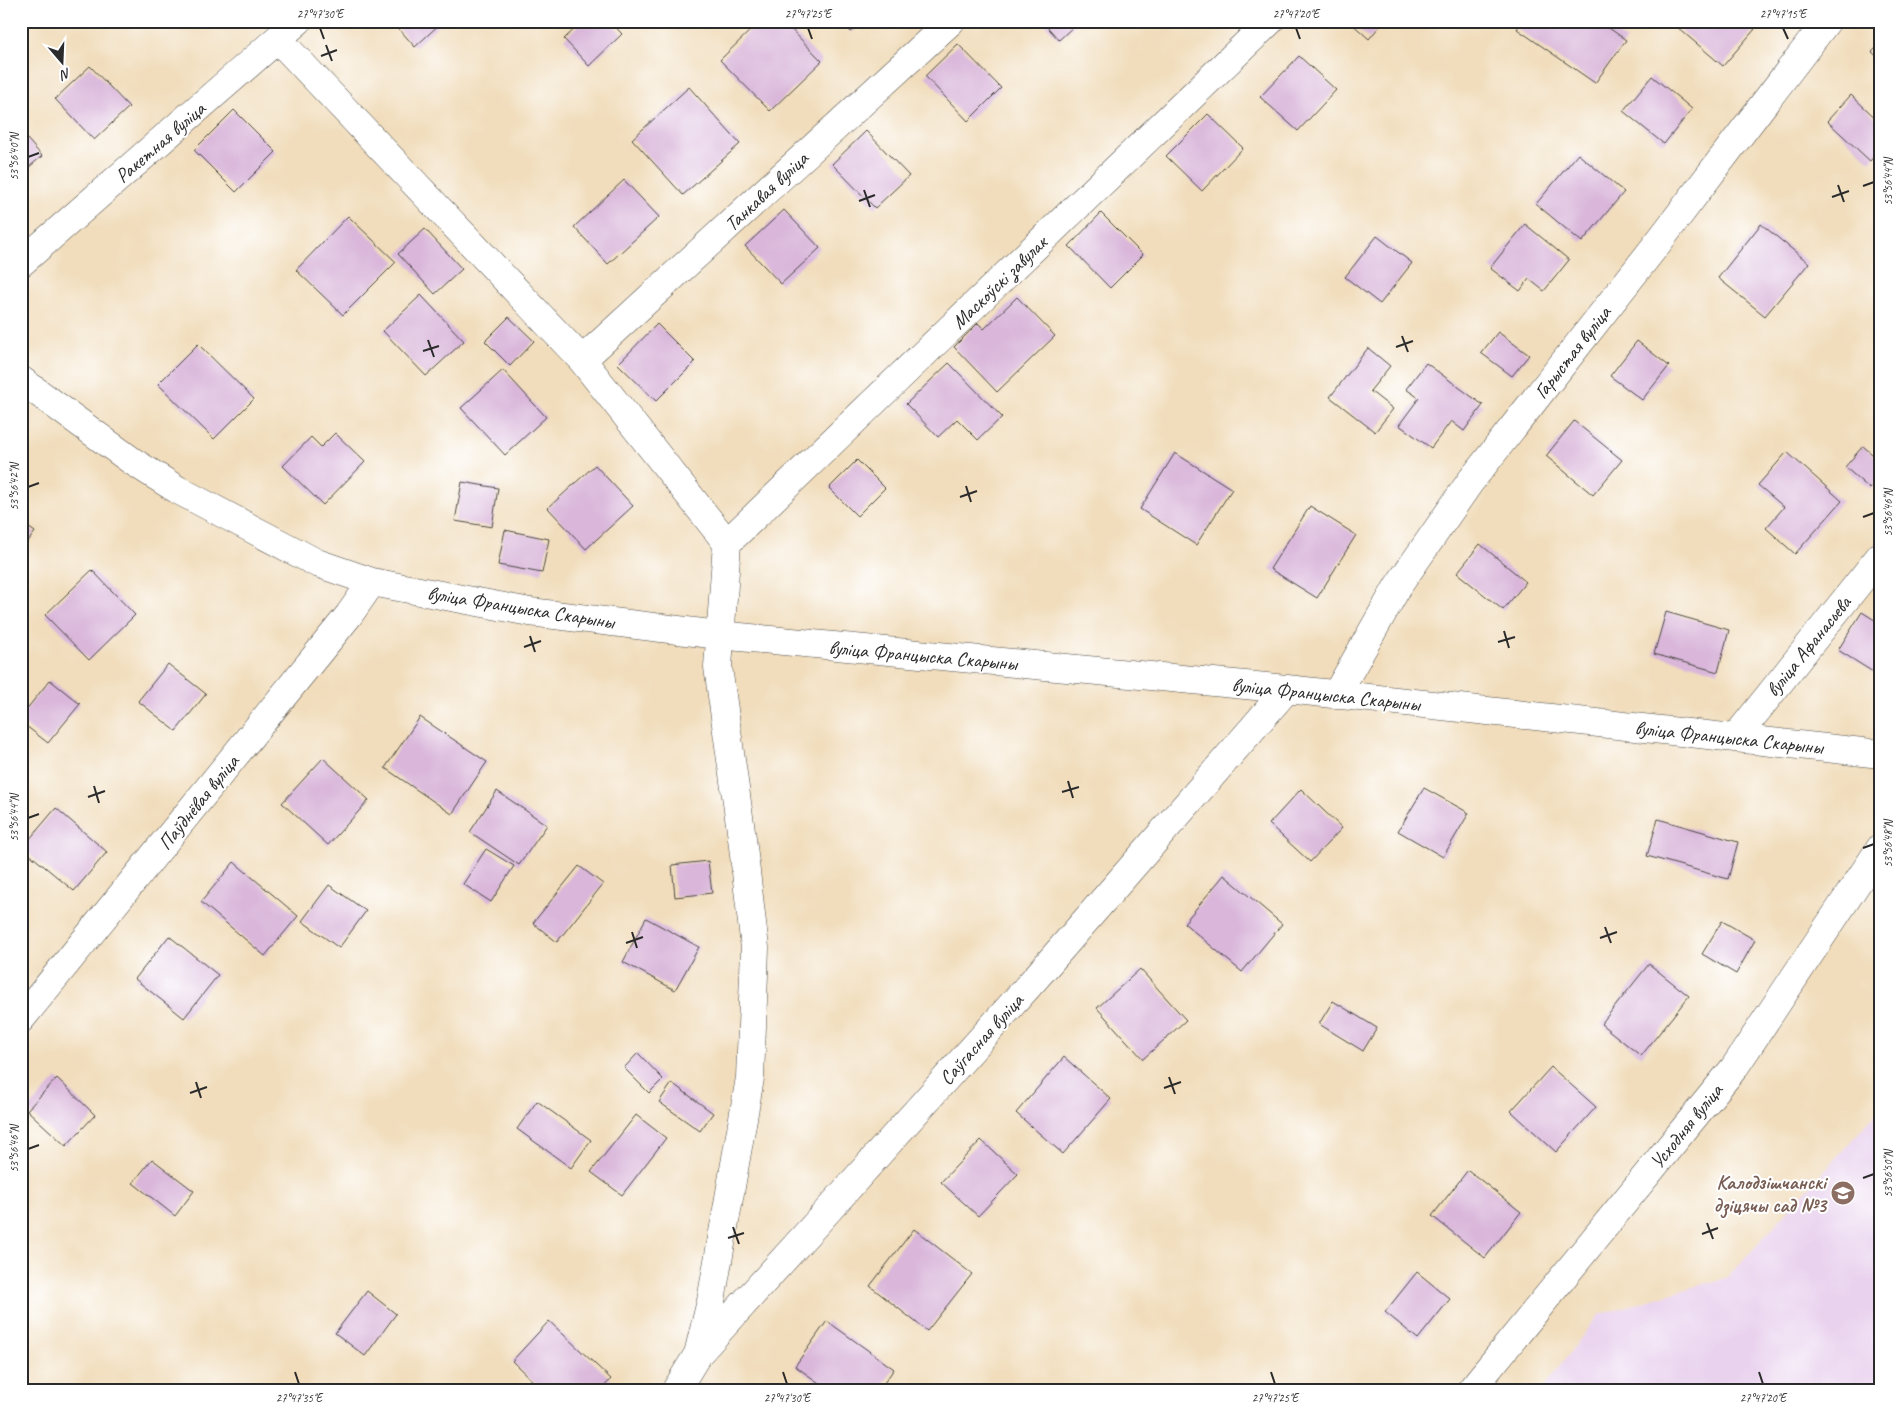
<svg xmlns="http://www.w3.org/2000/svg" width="1902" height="1411" font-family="Caveat,sans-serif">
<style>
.built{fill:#e9d2ee}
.building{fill:#d9b6da}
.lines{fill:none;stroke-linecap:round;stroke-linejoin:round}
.minor-casing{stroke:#494641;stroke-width:29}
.minor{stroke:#fff;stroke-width:28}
.ticks{fill:none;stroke:#2b2b2b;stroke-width:2}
.labels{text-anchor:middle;stroke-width:4;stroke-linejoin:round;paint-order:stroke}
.street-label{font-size:20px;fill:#2b2b2b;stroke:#fff}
.education-label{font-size:20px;font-weight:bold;fill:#785e54;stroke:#fff;text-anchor:end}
.neatline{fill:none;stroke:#2b2b2b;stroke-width:2}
.ticks-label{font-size:12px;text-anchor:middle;fill:#2b2b2b}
</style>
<rect width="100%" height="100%" fill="#fff"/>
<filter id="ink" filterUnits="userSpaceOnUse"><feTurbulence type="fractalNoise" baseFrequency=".02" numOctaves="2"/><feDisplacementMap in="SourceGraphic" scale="10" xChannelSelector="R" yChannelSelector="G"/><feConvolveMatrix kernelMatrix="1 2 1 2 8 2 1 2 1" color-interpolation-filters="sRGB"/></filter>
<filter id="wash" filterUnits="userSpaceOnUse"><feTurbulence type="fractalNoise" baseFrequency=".0096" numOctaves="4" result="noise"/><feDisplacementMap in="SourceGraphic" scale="20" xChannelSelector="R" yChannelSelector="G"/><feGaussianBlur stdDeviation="1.12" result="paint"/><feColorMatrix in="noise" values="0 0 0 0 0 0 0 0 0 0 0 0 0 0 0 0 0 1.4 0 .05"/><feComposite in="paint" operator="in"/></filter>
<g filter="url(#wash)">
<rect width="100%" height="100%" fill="#f1ddbc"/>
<path class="built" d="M1881,1108V1390H1542L1598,1315L1728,1277Z"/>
<g id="blocks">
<path class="building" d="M392,21H443L415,47Z
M583,21H610L622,34L589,66L564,39Z
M760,21H783L822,61L770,111L720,60Z
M841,21H864L851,32Z
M1042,21H1079L1059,40Z
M1349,21H1384L1369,39Z
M1522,21H1599L1626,40L1595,83L1517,29Z
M1670,21H1745L1755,29L1723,66Z
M1881,43V60L1872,52Z
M958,44L1001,88L968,121L925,76Z
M1299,56L1336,90L1298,131L1260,97Z
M90,66L129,107L94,140L55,99Z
M1652,76L1692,109L1664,144L1623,111Z
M689,87L740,144L683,195L632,139Z
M1851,95L1881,123V149L1870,161L1827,121Z
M234,110L276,152L236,192L194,150Z
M1208,114L1243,148L1202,191L1166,156Z
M866,131L909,176L875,208L832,164Z
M21,132L42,156L21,174Z
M1578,154L1624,192L1582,242L1536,204Z
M624,180L659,217L608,264L574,227Z
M784,210L820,248L781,284L745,246Z
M1101,213L1143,255L1110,288L1069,246Z
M348,216L396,262L343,315L296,270Z
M1525,224L1569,260L1544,291L1529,279L1520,291L1490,268Z
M1761,224L1809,263L1765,316L1718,278Z
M425,229L462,269L435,294L398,254Z
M1377,236L1412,263L1380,304L1345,277Z
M421,295L464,341L426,376L383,331Z
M1017,297L1055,336L997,392L954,347L978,323L984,329Z
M509,317L534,341L510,366L485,341Z
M657,324L695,362L656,401L618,364Z
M1498,332L1529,355L1512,376L1481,353Z
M1637,341L1669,366L1642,400L1610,376Z
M198,344L254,399L214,439L158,384Z
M1368,348L1390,366L1370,391L1393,409L1375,432L1330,397Z
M949,363L1002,417L978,440L957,419L938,437L906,404Z
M1426,363L1483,405L1464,431L1451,421L1431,448L1399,425L1419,398L1406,389Z
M503,370L546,417L505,455L461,408Z
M1574,421L1622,460L1593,495L1546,456Z
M335,433L365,462L323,505L283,466L311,437L321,447Z
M1863,446L1881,462V477L1870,489L1845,467Z
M1787,452L1842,501L1795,554L1766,528L1784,507L1758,485Z
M1175,453L1232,489L1196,545L1140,509Z
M857,460L885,488L857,516L829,488Z
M595,465L633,506L586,549L548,508Z
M462,482L498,488L492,527L455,521Z
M1310,506L1356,535L1317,598L1270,569Z
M21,522L35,532L21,551Z
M505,530L549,539L542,573L498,565Z
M1480,544L1526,582L1503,610L1457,573Z
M92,570L135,615L89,660L45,615Z
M1666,612L1729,630L1718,672L1654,654Z
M1862,612L1881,624V677L1838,650Z
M168,664L206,694L176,731L138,701Z
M50,680L80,704L48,743L21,722V716Z
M420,717L487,762L452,814L385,768Z
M323,758L369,800L328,845L282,803Z
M1424,788L1469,813L1443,857L1398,831Z
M1301,789L1342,828L1310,862L1269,824Z
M497,791L547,825L519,865L470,832Z
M56,808L107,852L74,891L22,848Z
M1658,819L1738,842L1728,879L1647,856Z
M486,849L514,866L491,902L463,884Z
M708,861L712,893L675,897L672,865Z
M234,862L298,916L265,956L201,902Z
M579,866L603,884L557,942L533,923Z
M1224,875L1282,924L1242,972L1184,923Z
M329,885L366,911L339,948L302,921Z
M646,918L699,947L675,990L623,962Z
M1722,921L1755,940L1736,974L1702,954Z
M169,936L218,975L184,1018L135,979Z
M1649,964L1689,996L1641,1056L1601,1024Z
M1140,969L1186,1020L1143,1059L1097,1008Z
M1333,1001L1377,1028L1363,1051L1319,1024Z
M638,1053L663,1079L649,1093L624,1068Z
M1064,1057L1111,1099L1063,1154L1016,1113Z
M1551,1067L1596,1107L1556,1152L1511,1111Z
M57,1078L95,1115L66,1146L27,1110Z
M672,1083L713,1113L700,1131L659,1102Z
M537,1101L591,1140L571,1168L517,1129Z
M636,1115L666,1138L622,1195L591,1172Z
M981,1140L1018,1174L978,1216L941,1182Z
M152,1159L194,1191L175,1216L133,1183Z
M1468,1170L1521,1212L1485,1258L1432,1216Z
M914,1229L972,1274L927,1331L870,1286Z
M1417,1272L1450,1299L1418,1339L1385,1312Z
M367,1291L396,1314L365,1356L335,1333Z
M549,1321L611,1379L601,1390H542L512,1361Z
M827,1321L894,1369L879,1390H829L795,1366Z"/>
</g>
</g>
<g filter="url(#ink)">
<use href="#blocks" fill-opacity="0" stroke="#494641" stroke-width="1"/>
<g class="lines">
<defs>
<path id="minor" d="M278,39L582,360L727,543L718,667L742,838L755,948L750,1078L711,1301L698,1354
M21,263L298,21
M582,360L951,21
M21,380L132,461L178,490L317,563L372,582L530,612L719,635L1287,689L1881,754
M727,543L1270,21
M1336,695L1398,586L1470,482L1657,244L1827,21
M1736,737L1881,555
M21,1019L349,615L372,582
M676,1390L698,1354L823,1216L1040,973L1287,689
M1471,1390L1734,1068L1881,847"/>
</defs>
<use href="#minor" class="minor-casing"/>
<use href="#minor" class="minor"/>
</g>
</g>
<path class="ticks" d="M320,28L324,39M808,28L812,39M1296,28L1300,39M1783,28L1788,39M326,45L332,61M321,56L337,50M28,157L39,153M1838,185L1844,202M1863,186L1874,182M864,190L870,207M1832,197L1849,191M859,201L875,195M1402,336L1408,352M428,340L434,357M1396,347L1413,341M423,351L439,346M966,486L971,502M28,487L39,483M960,497L977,491M1863,517L1874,513M1504,631L1509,648M530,636L535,652M1498,642L1515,637M524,647L541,641M1068,781L1073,798M94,786L99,803M1062,792L1079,787M88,797L105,791M28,818L39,814M1863,848L1874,844M1605,927L1611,943M632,932L637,948M1600,938L1617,932M626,943L643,937M1169,1077L1175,1094M196,1082L201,1098M1164,1088L1181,1082M190,1093L207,1087M28,1149L39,1145M1863,1178L1874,1174M1707,1223L1713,1239M733,1227L739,1244M1702,1234L1718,1228M728,1238L744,1233M295,1372L299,1384M783,1372L787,1384M1271,1372L1275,1384M1759,1372L1763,1384"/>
<defs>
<symbol id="school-disc" viewBox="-11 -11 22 22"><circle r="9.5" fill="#8d6e63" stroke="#fff"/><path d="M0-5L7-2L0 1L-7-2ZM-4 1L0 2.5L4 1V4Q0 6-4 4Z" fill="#fff"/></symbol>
</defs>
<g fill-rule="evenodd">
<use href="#school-disc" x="1829" y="1179" width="28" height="28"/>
</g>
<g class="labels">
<g class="street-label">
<text transform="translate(160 142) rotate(-41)" y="7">Ракетная вуліца</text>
<text transform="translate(766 191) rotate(-43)" y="7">Танкавая вуліца</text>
<text transform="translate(999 282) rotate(-44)" y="7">Маскоўскі завулак</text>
<text transform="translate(1572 352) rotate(-52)" y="7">Гарыстая вуліца</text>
<text transform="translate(521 607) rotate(9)" y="7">вуліца Францыска Скарыны</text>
<text transform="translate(1808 646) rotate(-51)" y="7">вуліца Афанасьева</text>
<text transform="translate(923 655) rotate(5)" y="7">вуліца Францыска Скарыны</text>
<text transform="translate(1326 694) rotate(6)" y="7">вуліца Францыска Скарыны</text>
<text transform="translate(1729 737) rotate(6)" y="7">вуліца Францыска Скарыны</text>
<text transform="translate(198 802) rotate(-51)" y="7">Паўднёвая вуліца</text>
<text transform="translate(981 1039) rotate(-48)" y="7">Саўгасная вуліца</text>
<text transform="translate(1686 1126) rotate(-51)" y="7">Усходняя вуліца</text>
</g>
<g class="education-label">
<text x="1826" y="1189">Калодзішчанскі<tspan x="1826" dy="23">дзіцячы сад №3</tspan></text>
</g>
</g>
<rect width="1902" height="1411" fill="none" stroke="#fff" stroke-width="55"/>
<g transform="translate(62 62) rotate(161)" stroke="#ffffff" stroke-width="4" paint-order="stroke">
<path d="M0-4L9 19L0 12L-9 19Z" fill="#2b2b2b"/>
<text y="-8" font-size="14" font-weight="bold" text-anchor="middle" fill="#2b2b2b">N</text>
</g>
<rect x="28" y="28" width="1846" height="1356" class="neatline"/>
<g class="ticks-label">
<text x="320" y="18">27°47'30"E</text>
<text x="808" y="18">27°47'25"E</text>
<text x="1296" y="18">27°47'20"E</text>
<text x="1783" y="18">27°47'15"E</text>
<text transform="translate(14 157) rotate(-90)" y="4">53°56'40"N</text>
<text transform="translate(1888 182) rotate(-90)" y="4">53°56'44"N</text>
<text transform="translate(14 487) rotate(-90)" y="4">53°56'42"N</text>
<text transform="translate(1888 513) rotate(-90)" y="4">53°56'46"N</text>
<text transform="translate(14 818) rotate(-90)" y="4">53°56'44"N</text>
<text transform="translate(1888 844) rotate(-90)" y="4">53°56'48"N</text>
<text transform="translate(14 1149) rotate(-90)" y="4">53°56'46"N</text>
<text transform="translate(1888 1174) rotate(-90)" y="4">53°56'50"N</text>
<text x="299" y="1402">27°47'35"E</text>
<text x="787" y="1402">27°47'30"E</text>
<text x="1275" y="1402">27°47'25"E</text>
<text x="1763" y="1402">27°47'20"E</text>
</g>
</svg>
